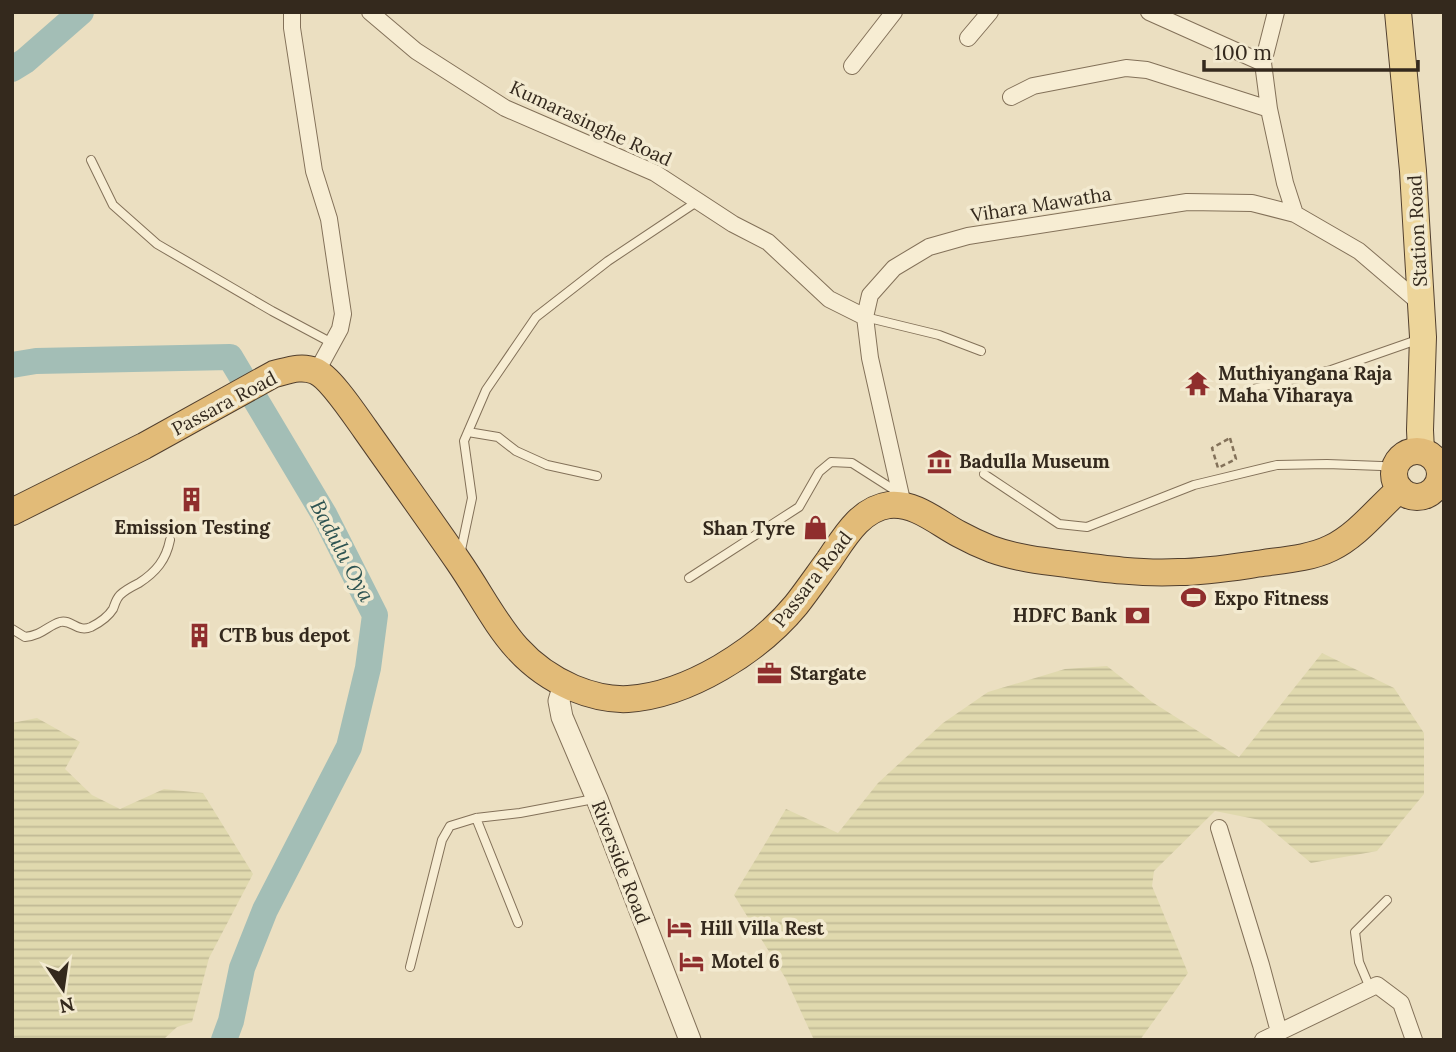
<svg xmlns="http://www.w3.org/2000/svg" width="1456" height="1052" font-family="Lora,serif">
<style>
.farmland{fill:url(#farmland-rules)}
.lines{fill:none;stroke-linecap:round;stroke-linejoin:round}
.river{stroke:#a3beb6;stroke-width:26}
.service-casing{stroke:#837159;stroke-width:10}
.minor-casing{stroke:#837159;stroke-width:18}
.tertiary-casing{stroke:#837159;stroke-width:23}
.primary-casing{stroke:#513f2e;stroke-width:28}
.trunk-casing{stroke:#513f2e;stroke-width:28}
.path{stroke:#837159;stroke-width:2.5;stroke-dasharray:5 3.5;stroke-linecap:butt}
.service{stroke:#f7edd3;stroke-width:8}
.minor{stroke:#f7edd3;stroke-width:16}
.tertiary{stroke:#f7edd3;stroke-width:21}
.primary{stroke:#edd59a;stroke-width:26}
.trunk{stroke:#e2bb78;stroke-width:26}
.labels{text-anchor:middle;stroke-width:7;stroke-linejoin:round;paint-order:stroke}
.street-label{font-size:19px;fill:#34291d;stroke:#f3ead0}
.poi-label{font-size:19px;font-weight:bold;fill:#34291d;stroke:#f3ead0;text-anchor:start}
.water-label{font-size:21px;font-style:italic;fill:#2d5351;stroke:#f3ead0}
</style>
<defs>
<pattern id="farmland-rules" width="6" height="5" patternUnits="userSpaceOnUse" patternTransform="scale(1.75)"><rect width="6" height="5" fill="#e0d9ae"/><path d="M0 2.5h6" fill="none" stroke="#c1ba95"/></pattern>
</defs>
<rect width="100%" height="100%" fill="#ebdfc1"/>
<path class="farmland" d="M1322,653L1394,688L1424,733V794L1377,851L1311,863L1260,820L1215,811L1154,871L1152,886L1188,973L1140,1040H814L786,979L734,895L786,809L838,833L878,783L943,723L988,692L1065,669L1107,666L1152,702L1239,757Z
M37,718L80,742L65,769L92,795L120,809L164,789L203,793L253,874L209,958L192,1022L177,1027L165,1038L166,1040H12V723Z"/>
<g class="lines">
<path class="river" d="M12,69L25,61L81,12
M12,365L36,361L230,357L325,516L375,615L368,668L349,747L265,910L242,968L231,1021L224,1040"/>
<defs>
<path id="service" d="M91,160L113,205L157,244L272,311L332,343
M865,317L939,335L981,351
M1249,390L1331,370L1417,340
M468,432L498,437L516,451L547,465L597,476
M984,474L1059,524L1087,527L1194,485L1277,465L1327,464L1381,466L1395,469
M460,555L472,498L464,441L486,390L536,317L608,261L698,201
M689,578L799,507L819,472L831,462L852,463L899,493
M12,629L25,637C43,635 47,626 60,622C72,619 77,633 91,627C99,623 108,617 113,609C115,604 116,599 120,595C125,590 133,586 139,583C156,572 166,560 170,540
M476,818L518,923
M410,967L442,840L450,826L476,818L520,813L594,799
M1370,988L1359,962L1355,932L1387,900"/>
<path id="minor" d="M292,12V28L314,171L329,219L343,314L340,329L317,371
M370,12L416,51L505,108L655,173L733,224L768,242L829,299L865,317
M1149,12L1263,63
M1276,12L1263,63L1269,109L1285,183L1295,214
M968,38L990,12
M852,66L894,12
M1011,97L1033,86L1126,68L1147,70L1269,109
M903,505L870,358L865,317L870,295L894,268L929,247L968,236L1187,202L1252,203L1295,214L1359,251L1421,304
M1219,828L1261,965L1279,1032
M1263,1040L1377,985L1401,1003L1414,1040"/>
<path id="tertiary" d="M564,684L559,701L562,717L597,799L690,1040"/>
<path id="primary" d="M1398,12L1413,171L1423,337L1420,430L1421,451
M1439,465L1444,463"/>
<path id="trunk" d="M1394 474a23 23 0 1 1 46 0a23 23 0 1 1-46 0Z
M12,512L144,446L274,374C287,371 301,365 315,371C329,376 355,415 365,429C396,473 427,516 458,561C494,613 510,661 573,688C590,695 609,700 628,699C688,695 758,651 796,605C807,591 818,575 829,560C844,538 860,509 889,505C915,502 938,523 959,534C970,540 981,545 991,549C1016,558 1042,561 1067,564C1104,569 1142,574 1179,572C1207,572 1235,567 1263,563C1285,560 1311,558 1331,548C1358,535 1378,508 1400,489"/>
</defs>
<use href="#service" class="service-casing"/>
<use href="#minor" class="minor-casing"/>
<use href="#tertiary" class="tertiary-casing"/>
<use href="#primary" class="primary-casing"/>
<use href="#trunk" class="trunk-casing"/>
<path class="path" d="M1230,438L1236,459L1218,468L1212,448Z"/>
<use href="#service" class="service"/>
<use href="#minor" class="minor"/>
<use href="#tertiary" class="tertiary"/>
<use href="#primary" class="primary"/>
<use href="#trunk" class="trunk"/>
</g>
<defs>
<symbol id="temple-bare" viewBox="-9 -9 18 18"><path d="M0-6L5-2H3V0L6.5 2.5H4V6H1.5V3h-3V6H-4V2.5H-6.5L-3 0V-2H-5Z" fill="#8f2e2d" stroke="#f3ead0" stroke-width="2.5" paint-order="stroke"/></symbol>
<symbol id="museum-bare" viewBox="-9 -9 18 18"><path d="M0-6L6-3V-2H-6V-3ZM-5-1h2V3h-2ZM-1-1h2V3h-2ZM3-1h2V3H3ZM-6 4H6V6H-6Z" fill="#8f2e2d" stroke="#f3ead0" stroke-width="2.5" paint-order="stroke"/></symbol>
<symbol id="building-bare" viewBox="-9 -9 18 18"><path d="M-4-6H4V6H1V3H-1V6H-4ZM-2.5-4.3h1.7v1.8h-1.7ZM.8-4.3h1.7v1.8H.8ZM-2.5-1h1.7V.8h-1.7ZM.8-1h1.7V.8H.8Z" fill="#8f2e2d" stroke="#f3ead0" stroke-width="2.5" paint-order="stroke"/></symbol>
<symbol id="shop-bare" viewBox="-9 -9 18 18"><path d="M-5-2.5h2.3a2.7 3.5 0 0 1 5.4 0H5L5.5 6h-11ZM-1.5-2.5h3a1.5 2.3 0 0 0-3 0Z" fill="#8f2e2d" stroke="#f3ead0" stroke-width="2.5" paint-order="stroke"/></symbol>
<symbol id="stadium-bare" viewBox="-9 -9 18 18"><path d="M0-5a6.5 5 0 1 0 0 10a6.5 5 0 1 0 0-10ZM-3.5-1.8h7v3.6h-7Z" fill="#8f2e2d" stroke="#f3ead0" stroke-width="2.5" paint-order="stroke"/></symbol>
<symbol id="bank-bare" viewBox="-9 -9 18 18"><path d="M-6-4H6V4H-6ZM0-2.3a2.3 2.3 0 1 0 0 4.6a2.3 2.3 0 1 0 0-4.6Z" fill="#8f2e2d" stroke="#f3ead0" stroke-width="2.5" paint-order="stroke"/></symbol>
<symbol id="office-bare" viewBox="-9 -9 18 18"><path d="M-6-3h4V-5.5h4V-3h4V5H-6ZM-1-4.5V-3h2v-1.5ZM-6 0V1H6V0Z" fill="#8f2e2d" stroke="#f3ead0" stroke-width="2.5" paint-order="stroke"/></symbol>
<symbol id="hotel-bare" viewBox="-9 -9 18 18"><path d="M-6-4.5h1.5V1H6V5H4.5V3h-9V5H-6ZM-4 0a1.8 1.8 0 1 1 3.6 0ZM.5 0V-2.5h3Q6-2.5 6 0Z" fill="#8f2e2d" stroke="#f3ead0" stroke-width="2.5" paint-order="stroke"/></symbol>
</defs>
<g fill-rule="evenodd">
<use href="#temple-bare" x="1180" y="366" width="35" height="35"/>
<use href="#museum-bare" x="922" y="444" width="35" height="35"/>
<use href="#building-bare" x="174" y="482" width="35" height="35"/>
<use href="#shop-bare" x="798" y="510" width="35" height="35"/>
<use href="#stadium-bare" x="1176" y="580" width="35" height="35"/>
<use href="#bank-bare" x="1120" y="598" width="35" height="35"/>
<use href="#building-bare" x="182" y="618" width="35" height="35"/>
<use href="#office-bare" x="752" y="656" width="35" height="35"/>
<use href="#hotel-bare" x="662" y="910" width="35" height="35"/>
<use href="#hotel-bare" x="674" y="944" width="35" height="35"/>
</g>
<g class="labels">
<g class="street-label">
<text transform="translate(591 123) rotate(25)" y="7">Kumarasinghe Road</text>
<text transform="translate(1041 204) rotate(-9)" y="7">Vihara Mawatha</text>
<text transform="translate(1417 231) rotate(-93)" y="7">Station Road</text>
<text transform="translate(224 403) rotate(-28)" y="7">Passara Road</text>
<text transform="translate(812 579) rotate(-52)" y="7">Passara Road</text>
<text transform="translate(621 862) rotate(69)" y="7">Riverside Road</text>
</g>
<g class="poi-label">
<text x="1218" y="380">Muthiyangana Raja<tspan x="1218" dy="22">Maha Viharaya</tspan></text>
<text x="959" y="468">Badulla Museum</text>
<text x="192" y="534" text-anchor="middle">Emission Testing</text>
<text x="795" y="535" text-anchor="end">Shan Tyre</text>
<text x="1214" y="605">Expo Fitness</text>
<text x="1117" y="622" text-anchor="end">HDFC Bank</text>
<text x="219" y="642">CTB bus depot</text>
<text x="790" y="680">Stargate</text>
<text x="700" y="935">Hill Villa Rest</text>
<text x="711" y="968">Motel 6</text>
</g>
<g class="water-label">
<text transform="translate(342 551) rotate(62)" y="7">Badulu Oya</text>
</g>
</g>
<rect width="1456" height="1052" fill="none" stroke="#34291d" stroke-width="28"/>
<g transform="translate(63 989) rotate(167)" stroke="#f3ead0" stroke-width="5" paint-order="stroke">
<path d="M0-5L12 26L0 18L-12 26Z" fill="#34291d"/>
<text y="-10" font-size="19" font-weight="bold" text-anchor="middle" fill="#34291d">N</text>
</g>
<path d="M1204 60v10h214v-10" fill="none" stroke="#34291d" stroke-width="3.5"/>
<text x="1214" y="60" font-size="21" fill="#34291d" stroke="#f3ead0" stroke-width="5" paint-order="stroke">100 m</text>
</svg>
